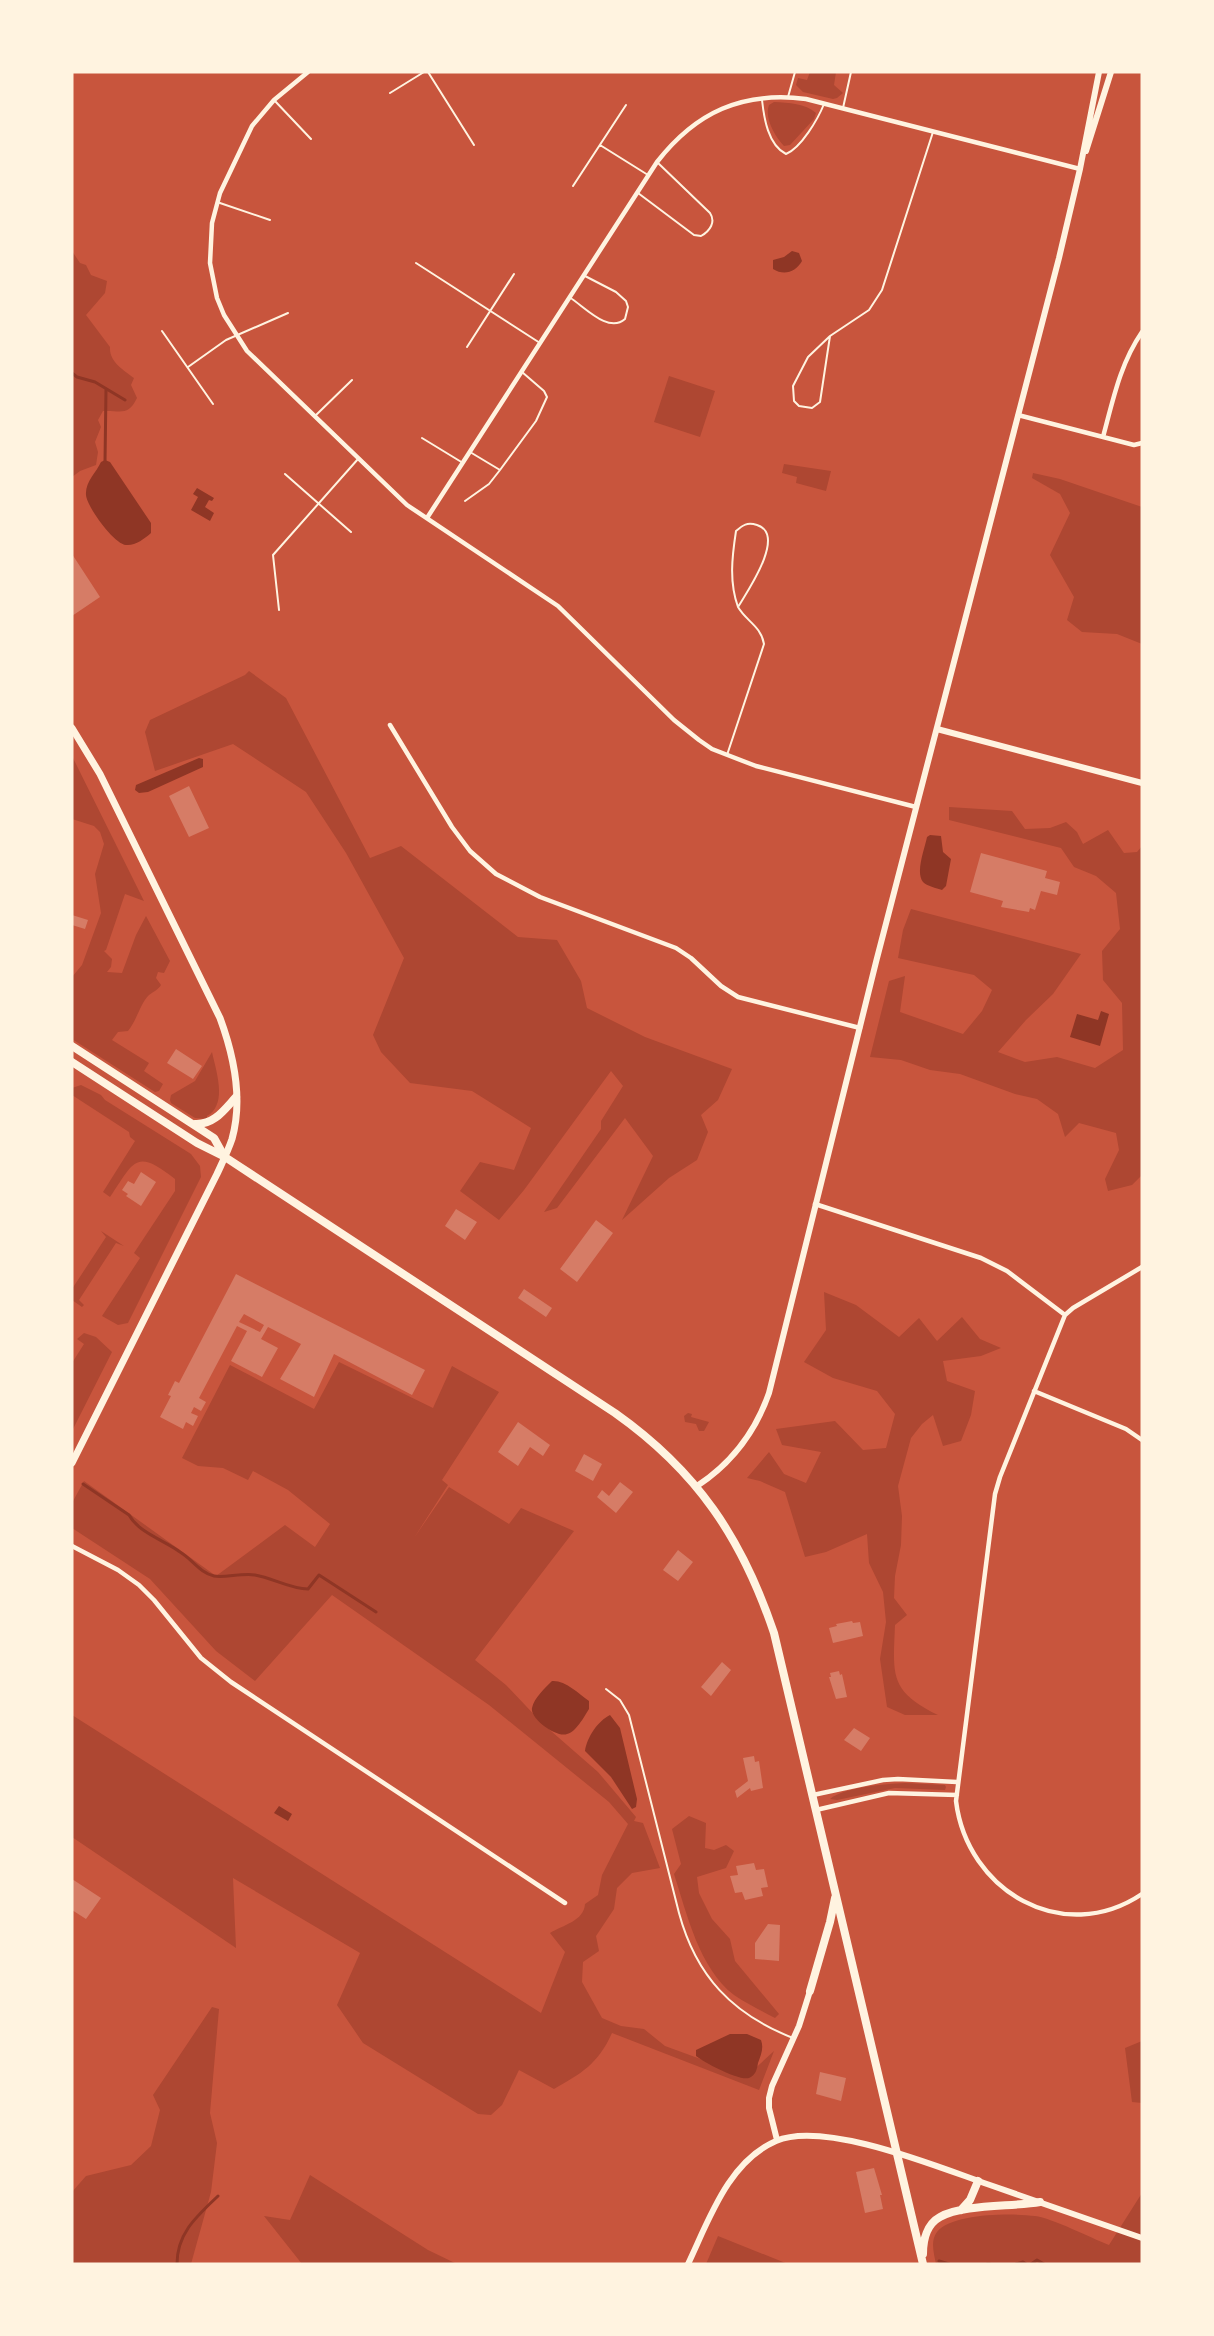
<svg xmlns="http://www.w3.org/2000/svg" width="1214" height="2336" font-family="'Nunito Sans',sans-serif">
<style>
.green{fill:#ae4732}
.water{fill:#8f3625}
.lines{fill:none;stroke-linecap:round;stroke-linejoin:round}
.stream{stroke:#8f3625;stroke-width:3}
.building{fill:#d67c66;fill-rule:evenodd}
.service{stroke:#fff3e0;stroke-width:2}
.minor{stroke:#fff3e0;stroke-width:4.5}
.tertiary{stroke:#fff3e0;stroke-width:6}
.secondary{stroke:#fff3e0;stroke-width:7}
.primary{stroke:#fff3e0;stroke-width:8}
</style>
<rect width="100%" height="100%" fill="#c8553d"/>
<path class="green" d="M810,72H836L834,85L843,93L837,98L833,99L803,92L796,85L798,78L807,80Z
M774,102C789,103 805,103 816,113L814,119L790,145L784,146C775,136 764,118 769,105Z
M72,251L80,263L86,265L91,275L107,281L105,293L86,315L110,347C109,362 124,370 134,378L131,385L137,398C128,417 120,410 103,411L98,420L101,427L95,442L98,452L96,465L80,471L72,477Z
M669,376L715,391L700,437L654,422Z
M784,464L831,471L826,491L796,483L797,477L782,473Z
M1033,473L1060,479L1142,507V644L1117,634L1082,632L1067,620L1074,597L1050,555L1070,513L1060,494L1032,478Z
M249,671L286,698L370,858L401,846L518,937L557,940L581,981L587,1008L645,1037L732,1069L718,1100L701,1115L708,1132L697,1160L669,1178L622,1220L653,1156L625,1118L557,1208L544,1212L601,1129V1121L623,1086L611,1071L524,1190L499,1220L460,1191L480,1162L514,1170L531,1128L472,1091L410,1083L381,1052L373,1035L404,958L346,853L306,792L233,744L155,771L145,732L150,720L245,675Z
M72,756L144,901L125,894L106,950L104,951L112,959L111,967L107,972L122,973L136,935L146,916L170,961L164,973L158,972L156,978L161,985C158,990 154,991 149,995C140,1004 137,1020 128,1031L118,1032L112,1040L149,1063L144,1071L163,1084L159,1091L155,1092L72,1039V977L82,965L101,913L95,874L104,844L100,832L94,826L72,819Z
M949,807L1012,811L1025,829L1050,828L1066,822L1077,832L1083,844L1108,830L1124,853L1137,852L1142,846V1175L1132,1185L1108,1191L1105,1179L1119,1150L1116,1133L1079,1123L1065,1137L1058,1114L1037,1099L1015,1094L960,1074L930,1070L901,1060L870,1057L889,981L905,976L900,1012L963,1034L982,1011L992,990L974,975L898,958L903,930L911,909L1081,954L1053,994L1026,1020L998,1052L1025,1062L1057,1057L1095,1068L1123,1050L1122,1003L1103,980L1102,951L1120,929L1116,893L1096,876L1074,867L1061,848L949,820Z
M212,1052C216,1071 228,1104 207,1116V1119L195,1118L171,1103L170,1100L171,1095L195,1081Z
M81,1085L101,1095L105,1100L191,1154L200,1166L201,1177L128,1323L118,1325L102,1316L140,1258L134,1253L175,1191V1179C135,1147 134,1162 110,1197L103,1192L135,1141L130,1137L129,1132L72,1095V1088Z
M101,1231L124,1246L116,1243L79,1300L84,1305L82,1307L72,1300V1289L106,1237Z
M824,1292L856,1305L899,1337L919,1318L937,1341L962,1317L980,1339L1001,1348L981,1356L943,1361L947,1381L975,1391L971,1415L961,1441L943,1446L933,1415L922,1424L911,1438L898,1486L902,1516L901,1545L895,1576L894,1598L907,1615L895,1625C893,1675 889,1691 938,1715H905L887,1707L880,1659L886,1622L883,1592L869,1563L867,1534L826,1552L805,1557L785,1492L760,1481L747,1478L769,1452L784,1474L806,1483L821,1452L782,1445L776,1429L835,1421L863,1450L886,1448L895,1414L877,1391L833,1378L804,1362L826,1330Z
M84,1333L96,1337L112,1352L72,1431V1363L84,1344L77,1339Z
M339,1362L433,1408L452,1366L499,1392L442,1480L448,1485L414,1538L449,1487L509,1524L521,1508L574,1531L475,1660L506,1685L543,1724L598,1772L636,1817L634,1821L643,1823L660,1868L632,1873L617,1888L614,1909L596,1936L599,1951L583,1962L582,1982L602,2018L621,2026L644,2029L665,2046L747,2076L774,2051L759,2090L612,2033C598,2064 582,2073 554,2089L519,2070L502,2105L491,2115L478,2114L363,2043L337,2005L360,1953L233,1878L236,1948L72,1837V1715L541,2013L565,1952L550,1933C563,1925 584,1921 585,1904L598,1895L602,1875L628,1824L609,1802L489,1705L332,1595L255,1681L216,1651L150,1579L72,1528V1503L84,1481L216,1576L285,1525L315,1547L330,1524L288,1490L253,1471L248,1480L223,1468L198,1466L182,1458L230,1365L314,1409Z
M688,1413L692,1414L691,1417L709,1422L704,1431H699L696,1424L685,1422L684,1416Z
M905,1783L945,1785L946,1787L945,1790L895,1788L837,1800L830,1799C844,1787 886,1784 905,1783Z
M689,1816L706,1823L705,1848L714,1850L726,1845L734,1851L726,1868L697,1877L699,1893L712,1919L730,1939L735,1961L779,2014L775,2018C762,2011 747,2004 734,1995C699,1968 687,1914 674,1874L681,1864L672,1829Z
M212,2007L219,2009L210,2113L217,2143L211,2192L191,2264H72V2192L86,2176L131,2165L151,2146L160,2110L153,2095Z
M1142,2041V2103L1132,2102L1125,2048Z
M310,2175L428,2250L457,2264H302L264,2216L290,2220Z
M1142,2193V2264H936C934,2254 930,2241 937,2232C952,2213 1012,2213 1035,2216C1052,2218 1091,2238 1109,2245Z
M718,2236L788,2264H706Z"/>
<path class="water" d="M792,251L799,253L802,261C796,272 784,276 773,269V260L784,257Z
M105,460L110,462L151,523V533C144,539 135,546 126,545C114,544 87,507 86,495C85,482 96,473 101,462Z
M197,488L214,498L212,501L209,500L205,507L214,513L210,521L191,510L198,497L193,494Z
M199,758L203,759V767L148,792L139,793L135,790L136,785Z
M930,835L941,836L943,852L951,859L946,886L942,890C936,888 927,886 923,882C915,872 925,848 927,837Z
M1101,1011L1109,1014L1100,1046L1070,1037L1077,1014L1098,1020Z
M552,1681C565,1680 578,1693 589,1701V1709C584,1717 576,1732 567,1734C557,1738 530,1719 532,1708C534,1698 545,1688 552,1681Z
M610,1715L620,1728L637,1799L636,1807L632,1809L611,1777L585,1751C587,1737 598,1721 610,1715Z
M279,1806L292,1814L288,1821L274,1813Z
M730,2034H747L761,2040C764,2048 761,2055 758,2063C757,2069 756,2075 749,2078C739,2081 705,2063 696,2056V2050Z"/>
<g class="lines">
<path class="stream" d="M72,373L77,377L95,382L125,400
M105,462L106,389
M83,1484L129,1515C139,1533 164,1540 180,1552C192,1559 200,1573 214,1576C224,1578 242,1573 255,1575C273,1578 290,1589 308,1589L319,1575L376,1612
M939,2261L949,2264
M177,2264C177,2233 197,2216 218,2196
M987,2264H990
M1016,2264L1023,2262L1026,2264
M1031,2264L1037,2260L1044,2264"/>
</g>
<path class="building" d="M72,554L100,597L72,616Z
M189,786L209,828L189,837L169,796Z
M981,853L1047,871L1045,878L1060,882L1057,895L1041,891L1035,910L1030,908L1029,912L1001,907L1003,901L970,892Z
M72,915L88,920L85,929L72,925Z
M176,1049L202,1066L193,1079L167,1063Z
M141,1172L156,1182L141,1206L126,1196L128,1194L122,1190L128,1181L134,1184Z
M456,1209L477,1222L465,1240L445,1226Z
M596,1220L613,1233L577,1282L560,1269Z
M236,1274L425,1370L412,1395L334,1354L314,1397L280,1379L301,1344L268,1327L261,1339L278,1348L262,1377L231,1361L247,1331L237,1326L199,1398L206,1402L201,1411L194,1407L191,1413L198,1416L193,1426L186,1422L183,1429L160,1417L171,1396L168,1395L175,1381L179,1383ZM244,1314L264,1325L260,1332L239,1322Z
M524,1289L552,1308L546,1317L518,1298Z
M518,1422L550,1445L543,1456L530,1447L518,1466L498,1452Z
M584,1454L602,1464L593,1481L575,1471Z
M620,1482L633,1492L616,1513L597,1497L602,1490L609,1496Z
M678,1550L693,1562L678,1581L663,1570Z
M852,1621L853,1623L860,1622L863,1636L833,1643L829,1628L837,1626L836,1624Z
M722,1662L731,1670L711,1696L701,1687Z
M839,1671L840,1675L842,1674L847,1697L836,1699L829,1677H831L830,1673Z
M854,1728L870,1738L861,1751L844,1740Z
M754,1756L755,1762L759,1761L763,1788L751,1791L750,1788L737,1798L735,1791L748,1781L743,1758Z
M754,1863L756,1870L764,1869L768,1887L761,1888L763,1896L745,1900L742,1892L735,1893L730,1876L738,1875L736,1866Z
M72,1879L101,1898L86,1919L72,1910Z
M768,1924L780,1925L779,1961L755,1959V1943Z
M820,2072L846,2078L841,2101L816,2094Z
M874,2168L882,2195H880L883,2209L865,2213L856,2172Z"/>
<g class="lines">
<path class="service" d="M428,72L474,145
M390,93L424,72
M788,97L795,72
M274,100L311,139
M762,100C764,118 768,145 786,154C801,148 818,119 824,104
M843,108L851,72
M600,145L648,175
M573,186L626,105
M638,193L694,235L701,236C710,231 716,222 710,213L657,162
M217,202L270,220
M416,263L540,343
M569,297C584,306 608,334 625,319L628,307L626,301L616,292L585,276
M162,331L213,404
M830,336L820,402L812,408L799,406L794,401L793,386L808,357L830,336L869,310L882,290L933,132
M467,347L514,274
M188,367L226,340L288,313
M315,416L352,380
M422,438L463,463
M470,452L500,470L536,421L547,397L544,391L522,372
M285,474L351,532
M465,501L489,484L500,470
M279,610L273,555L358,459
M727,755L764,644C761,626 746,621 738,607C747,592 787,534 757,525C747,522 743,525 736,531C732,557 729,582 738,607
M606,1689L620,1700L629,1715L679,1913C696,1976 732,2014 793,2038"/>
<path class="minor" d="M308,72L274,100L252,126L220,193L212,223L210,263L217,298L224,315L247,351L407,505L558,606L674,720L699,740L712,749L756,766L916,807
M1018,415L1134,445L1142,443
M1103,437C1113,400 1120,364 1142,332
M427,518L657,162C696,112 742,91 806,99L1080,169
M390,725L452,827L470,851L496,874L540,897L676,948L691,958L721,986L738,997L860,1028
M815,1204L981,1258L1007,1271L1065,1315
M1142,1267L1073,1308L1065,1315L1000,1477L995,1494L956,1801C967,1891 1063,1947 1142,1894
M1034,1391L1126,1429L1142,1440
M72,1546L118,1570L139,1585L154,1600L201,1658L231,1682L565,1903
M813,1795L883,1780L898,1779L957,1782
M816,1810L889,1793L957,1795"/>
<path class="tertiary" d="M1086,151L1111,72
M937,729L1142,783
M697,1486C732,1463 755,1433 769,1393L876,962L1059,258L1080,169L1099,72
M777,2140L769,2108V2098L772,2086L799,2026L810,1991
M688,2264C709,2220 728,2162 776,2141C824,2120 938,2167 987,2184C1039,2202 1090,2220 1142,2238"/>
<path class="secondary" d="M72,728L100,774L220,1018C234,1056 243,1100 232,1139C228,1151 222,1163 217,1174L72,1463"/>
<path class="primary" d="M72,1046L214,1138L224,1156
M72,1062L197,1143L225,1157L615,1413C697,1471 742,1538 774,1633L923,2264
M195,1124C214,1125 224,1110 236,1097
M810,1991L830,1922L835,1898
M961,2210L970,2200L978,2181
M923,2254C923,2240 927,2224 940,2217C963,2204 1012,2207 1040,2202"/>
</g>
<rect width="1214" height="2336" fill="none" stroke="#fff3e0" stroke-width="147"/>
</svg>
